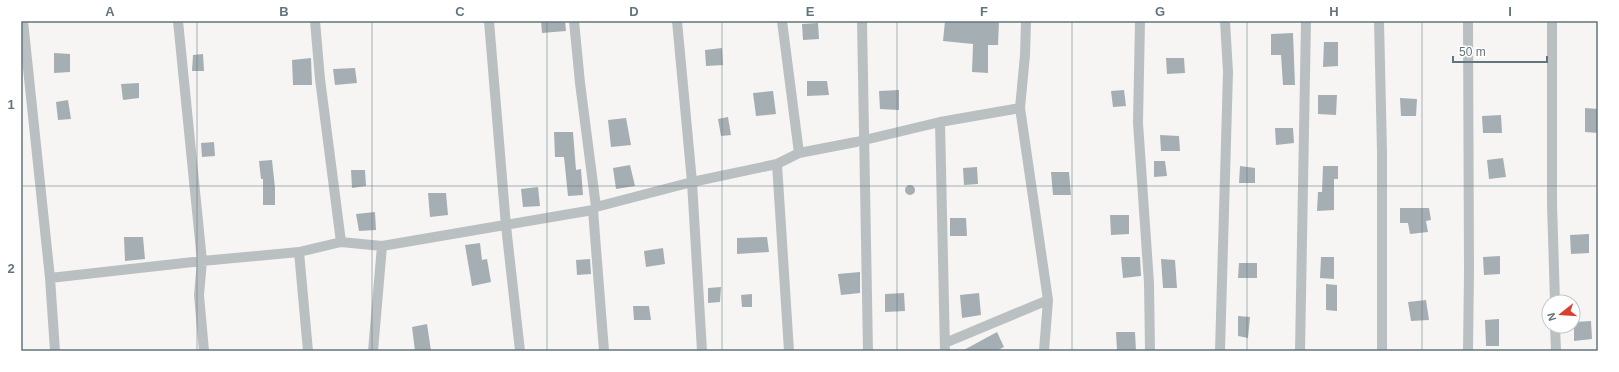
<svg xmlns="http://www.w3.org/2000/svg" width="1619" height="372" font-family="Helvetica,sans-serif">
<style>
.building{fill:#a5aeb2}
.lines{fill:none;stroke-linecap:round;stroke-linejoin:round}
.minor{stroke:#bac0c2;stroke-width:10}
.grid{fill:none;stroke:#63757c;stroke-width:1;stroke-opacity:0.55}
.neatline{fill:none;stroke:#63757c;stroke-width:1.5}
.grid-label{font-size:13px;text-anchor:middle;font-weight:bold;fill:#63757c}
</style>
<rect width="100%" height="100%" fill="#f6f5f3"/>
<path class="building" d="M541,21H565L566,31L542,33Z
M945,21H999L998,45H988V73L972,72L973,44L943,41Z
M818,23L819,39L803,40L802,24Z
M1293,33L1295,85H1283L1281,55H1271V34Z
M1324,42H1338V66L1323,67Z
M722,48L723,65L706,66L705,50Z
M54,53L70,54V72L54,73Z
M203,54L204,71H192L193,55Z
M311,58L312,85H293L292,60Z
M1166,58H1184L1185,73L1167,74Z
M355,68L357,83L335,85L333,69Z
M807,81H827L829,95L807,96Z
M139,83V98L123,100L121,84Z
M899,90V110L880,109L879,91Z
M1124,90L1126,106L1113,107L1111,91Z
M773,91L776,114L756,116L753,93Z
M1318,95H1337L1336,115L1318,114Z
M1400,98L1417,99L1416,116H1401Z
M68,100L71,119L58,120L56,102Z
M1585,108L1598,109V133L1585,132Z
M1501,115L1502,133H1483L1482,116Z
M728,117L731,135L721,136L718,119Z
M626,118L631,145L611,147L608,120Z
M1275,128H1293L1294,143L1276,145Z
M554,132H573L576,170L581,169L583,195L568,196L564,157H555Z
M1160,135L1179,136L1180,151H1161Z
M214,142L215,156L202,157L201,143Z
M1503,158L1506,177L1489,179L1487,160Z
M272,160L275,188V205H263V179H261L259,161Z
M1154,161H1165L1167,176L1154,177Z
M630,165L635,186L616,189L613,168Z
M1240,166L1255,168V183H1239Z
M1323,166H1338V179H1334V210L1317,211L1318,192H1322Z
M977,167L978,184L964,185L963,168Z
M351,170H365L366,186L352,188Z
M1051,172H1069L1071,195H1053Z
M905 190a5 5 0 1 1 10 0a5 5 0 1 1-10 0Z
M538,187L540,206L523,207L521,189Z
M428,193H446L448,215L430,217Z
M1400,208H1429L1431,220L1426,221L1428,232L1410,234L1408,223H1400Z
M375,212L376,230L359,231L356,214Z
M1110,215H1129V234L1111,235Z
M950,218H966L967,236H950Z
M1589,234V253L1571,254L1570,235Z
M124,237H143L145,259L125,261Z
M767,237L769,252L737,254V238Z
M480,243L482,260L487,259L491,282L472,286L465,245Z
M663,248L665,264L646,267L644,251Z
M1500,256V274L1484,275L1483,257Z
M1121,257H1140L1141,276L1123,278Z
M1321,257H1334V279L1320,278Z
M590,259L591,274L577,275L576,260Z
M1161,259L1175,260L1177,288H1163Z
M1239,263H1257V278H1238Z
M860,272V293L841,295L838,274Z
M1326,284L1337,285V311L1326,310Z
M721,287L720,302L708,303V288Z
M904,293L905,311L885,312V294Z
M979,293L981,315L962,318L960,295Z
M752,294V307H742L741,295Z
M1426,300L1429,320L1411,321L1408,302Z
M633,306H649L651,320H634Z
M1238,316L1250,317L1248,338L1238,336Z
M1499,319V346H1486L1485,320Z
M1591,321L1592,339L1574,341V322Z
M427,324L431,351H415L412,327Z
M997,332L1004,347L996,351H962Z
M1116,332H1135L1136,351H1117Z"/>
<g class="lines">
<path class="minor" d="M23,21L50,278L55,351
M178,21L202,261L199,295L204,351
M315,21L320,79L341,242
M489,21L506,226L520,351
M574,21L580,83L596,207
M677,21L692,182L702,351
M782,21L799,153
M862,21L868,351
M1026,21L1025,55L1020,108L1048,300L1044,351
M1140,21L1138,123L1149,283L1150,351
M1379,21L1382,152V351
M1552,21V204L1555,302
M940,122L945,351
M777,164L789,351
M593,210L604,351
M299,252L308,351
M50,278L202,261L299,252L341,242L382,246L593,210L596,207L692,182L777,164L799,153L856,142L940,122L1020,108
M1555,326L1556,351
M945,343L1048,300
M373,351L382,246
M1220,351L1228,72L1225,21
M1300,351L1306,21
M1468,351L1469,271L1468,21"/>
</g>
<path class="grid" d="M197,21V351M372,21V351M547,21V351M722,21V351M897,21V351M1072,21V351M1247,21V351M1422,21V351M21,186H1598"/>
<rect width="1619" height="372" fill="none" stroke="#ffffff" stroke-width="44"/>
<g transform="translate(1561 314) rotate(253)"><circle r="19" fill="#ffffff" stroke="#c1c8cb"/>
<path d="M0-3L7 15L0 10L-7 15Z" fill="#d83f31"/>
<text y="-6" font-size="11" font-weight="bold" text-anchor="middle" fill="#63757c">N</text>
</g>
<path d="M1453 56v6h94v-6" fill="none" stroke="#63757c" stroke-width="2"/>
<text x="1459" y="56" font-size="12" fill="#63757c" stroke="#ffffff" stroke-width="3" paint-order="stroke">50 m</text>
<rect x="22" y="22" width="1575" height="328" class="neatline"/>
<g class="grid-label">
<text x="110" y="16">A</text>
<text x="284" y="16">B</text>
<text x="460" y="16">C</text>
<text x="634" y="16">D</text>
<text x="810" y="16">E</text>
<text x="984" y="16">F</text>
<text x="1160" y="16">G</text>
<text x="1334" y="16">H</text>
<text x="1510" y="16">I</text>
<text x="11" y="109">1</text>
<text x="11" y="273">2</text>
</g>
</svg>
